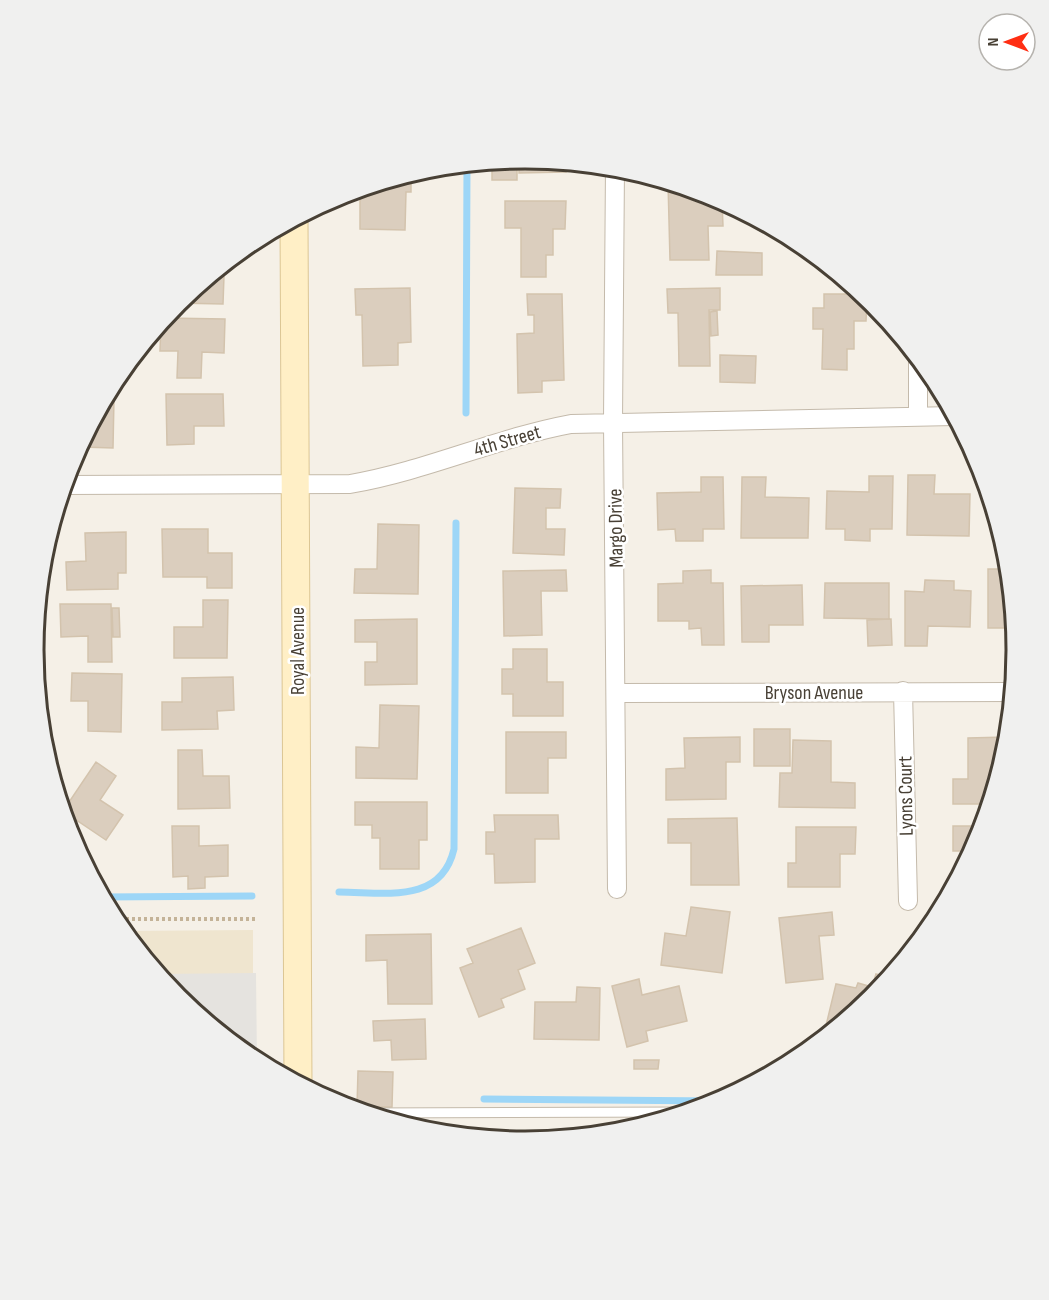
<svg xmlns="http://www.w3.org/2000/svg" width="1049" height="1300" font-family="'Sofia Sans Condensed',sans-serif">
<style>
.education{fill:#efe5cf}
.parking{fill:#e5e3df}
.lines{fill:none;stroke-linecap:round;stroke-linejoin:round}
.stream{stroke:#9dd6f7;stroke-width:7}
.building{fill:#dbcebe;stroke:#d3c3ad;stroke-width:1.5}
.lane-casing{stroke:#c4baab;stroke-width:11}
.street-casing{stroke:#c4baab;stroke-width:20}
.secondary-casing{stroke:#dcc694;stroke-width:29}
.path{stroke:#c4b398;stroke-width:4;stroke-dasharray:3 3;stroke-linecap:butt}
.lane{stroke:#fff;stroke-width:9}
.street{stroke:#fff;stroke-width:18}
.secondary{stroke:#ffefc6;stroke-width:27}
.labels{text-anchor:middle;stroke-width:5;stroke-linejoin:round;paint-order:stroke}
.street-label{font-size:20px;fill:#484035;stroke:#fff}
.rim{fill:none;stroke:#484035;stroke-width:3}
</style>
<rect width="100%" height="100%" fill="#f5f0e7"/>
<path class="education" d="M253,930V1060L177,997L122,931Z"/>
<path class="parking" d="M256,973L257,1061L177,997L157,974Z"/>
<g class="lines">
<path class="stream" d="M466,413L467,164
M339,892C384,892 441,905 454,849L456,523
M102,897L252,896
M484,1099L718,1101"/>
</g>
<path class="building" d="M519,159L566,163V172L519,173Z
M492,165H517V180H492Z
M411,173V192H406L405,230L360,229V189Z
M668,182L722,201L723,226H708L709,260H670Z
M505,201H566L565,229H553V255H546V277H521V228H505Z
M717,251L762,253V275H716Z
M210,276H224L223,304L177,303Z
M410,288L411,342L398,343V365L363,366L362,315H356L355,289Z
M720,288V310H709L710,366H679L678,313H668L667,289Z
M527,294H562L564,380L542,381V392L518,393L517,334L534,333V315H528Z
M824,294H862L867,298L866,321H854V349H847V370L822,369L823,329H813V308H824Z
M717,311L718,335L711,336L710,312Z
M165,318L225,319L224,353L202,352L201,378H177L178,351H160L161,322Z
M720,355L756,356L755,383L720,382Z
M166,394H223L224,426H194V444L167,445Z
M105,397L114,398L113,448L82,447V440Z
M908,475H935L934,494H970L969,536L907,535Z
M869,476H893L892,529H870V541L845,540V529H826L827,491L869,492Z
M701,477H723L724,529H703V541H676L675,529L658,530L657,493L701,492Z
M742,477H766L765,497L809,498L808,538H741Z
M515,488L561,489L560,508H546V529H565L564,555L513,553Z
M991,503L999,529H990Z
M378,524L419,525L418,594L354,593L355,569H377Z
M162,529H208V553H232V588H207V577H163Z
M126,532V573H118V589L67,590L66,562L86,561L85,533Z
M988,569H1008L1014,628H988Z
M566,570L567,591H541L542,635L504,636L503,571Z
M711,570V583H723L724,645H702L701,628L689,629V621H658V584L683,583V571Z
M925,580L954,581V590L971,591L970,627L928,626L927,646H905V591L924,592Z
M825,583H889V619L824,618Z
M802,585L803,625H769V642H742L741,586Z
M203,600H228L227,658H174V627H203Z
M60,604H111L112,662H88V636L61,637Z
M112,608H119L120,637H113Z
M417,619V684L365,685V662H377V642H355V620Z
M891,619L892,645L868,646L867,620Z
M513,649H547V682H563V716H513V694H502V669H513Z
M72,673L122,674L121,732L88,731V701H71Z
M233,677L234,710L217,711L218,729L162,730V702H182V678Z
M380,705L419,706L417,779L356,778V747L379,748Z
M754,729H790V766H754Z
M506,732H566V758H548V793H506Z
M740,737V762H726V799L666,800V769L685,768L684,738Z
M1006,737V748L989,804H953V779H968V738Z
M793,740L831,741V782L855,783V808L779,807L780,773H792Z
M178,750H202L203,776H229L230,808L178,809Z
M96,762L116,776L100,800L123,815L106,840L63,811Z
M355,802H427V840H419V869H380V838H372V825H355Z
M494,815H558L559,839H535V882L495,883L494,854H486V832H495Z
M737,818L739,885H691V843H668V819Z
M172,826H199V846L228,845V876L205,877V888L188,889V876L173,877Z
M953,826H982L972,851H953Z
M796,827H856L855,854H840V887H788V863H796Z
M691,907L730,912L722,973L661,965L665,933L686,936Z
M832,912L834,935L819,936L823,979L786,983L779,918Z
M521,928L535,963L518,970L525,989L501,999L504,1007L479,1017L460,968L473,963L467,949Z
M431,934L432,1004H388L387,960L366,961V935Z
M876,974L889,977L872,998L823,1038L836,984L856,988L858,983L872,987Z
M639,979L642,995L679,986L687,1021L646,1031L648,1041L627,1047L612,986Z
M577,987L600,988L599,1040L534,1039L535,1002H576Z
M425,1019L426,1059L392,1060L391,1040L374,1041L373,1021Z
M634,1060H659L658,1069H634Z
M358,1071L393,1072L392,1107H357Z"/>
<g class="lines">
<defs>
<path id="lane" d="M367,1113L687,1112"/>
<path id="street" d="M615,167L613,422L617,889
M918,358V416
M63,485L350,484C426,471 496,438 571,424L954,416
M903,691L908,901
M616,693L1012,692"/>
<path id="secondary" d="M294,219L298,1083"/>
</defs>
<use href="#lane" class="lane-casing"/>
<use href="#street" class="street-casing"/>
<use href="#secondary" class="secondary-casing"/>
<path class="path" d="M114,919H256"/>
<use href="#lane" class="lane"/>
<use href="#street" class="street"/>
<use href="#secondary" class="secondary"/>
</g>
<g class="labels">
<g class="street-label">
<text transform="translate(507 440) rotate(-16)" y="7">4th Street</text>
<text transform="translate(615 528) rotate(-91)" y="7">Margo Drive</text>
<text transform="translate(297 651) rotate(-90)" y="7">Royal Avenue</text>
<text x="814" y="699">Bryson Avenue</text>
<text transform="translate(905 796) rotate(-91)" y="7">Lyons Court</text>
</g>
</g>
<path d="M0 0H1049V1300H0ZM44 650a481 481 0 1 1 962 0a481 481 0 1 1-962 0Z" fill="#f0f0ef" fill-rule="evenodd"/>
<path class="rim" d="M44 650a481 481 0 1 1 962 0a481 481 0 1 1-962 0Z"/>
<g transform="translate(1007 42) rotate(270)"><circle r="28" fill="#ffffff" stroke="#b6b3ae" stroke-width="1.5"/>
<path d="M0-4.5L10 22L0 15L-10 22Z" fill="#ff2e13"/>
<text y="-9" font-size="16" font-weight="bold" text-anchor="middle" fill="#484035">N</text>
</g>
</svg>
